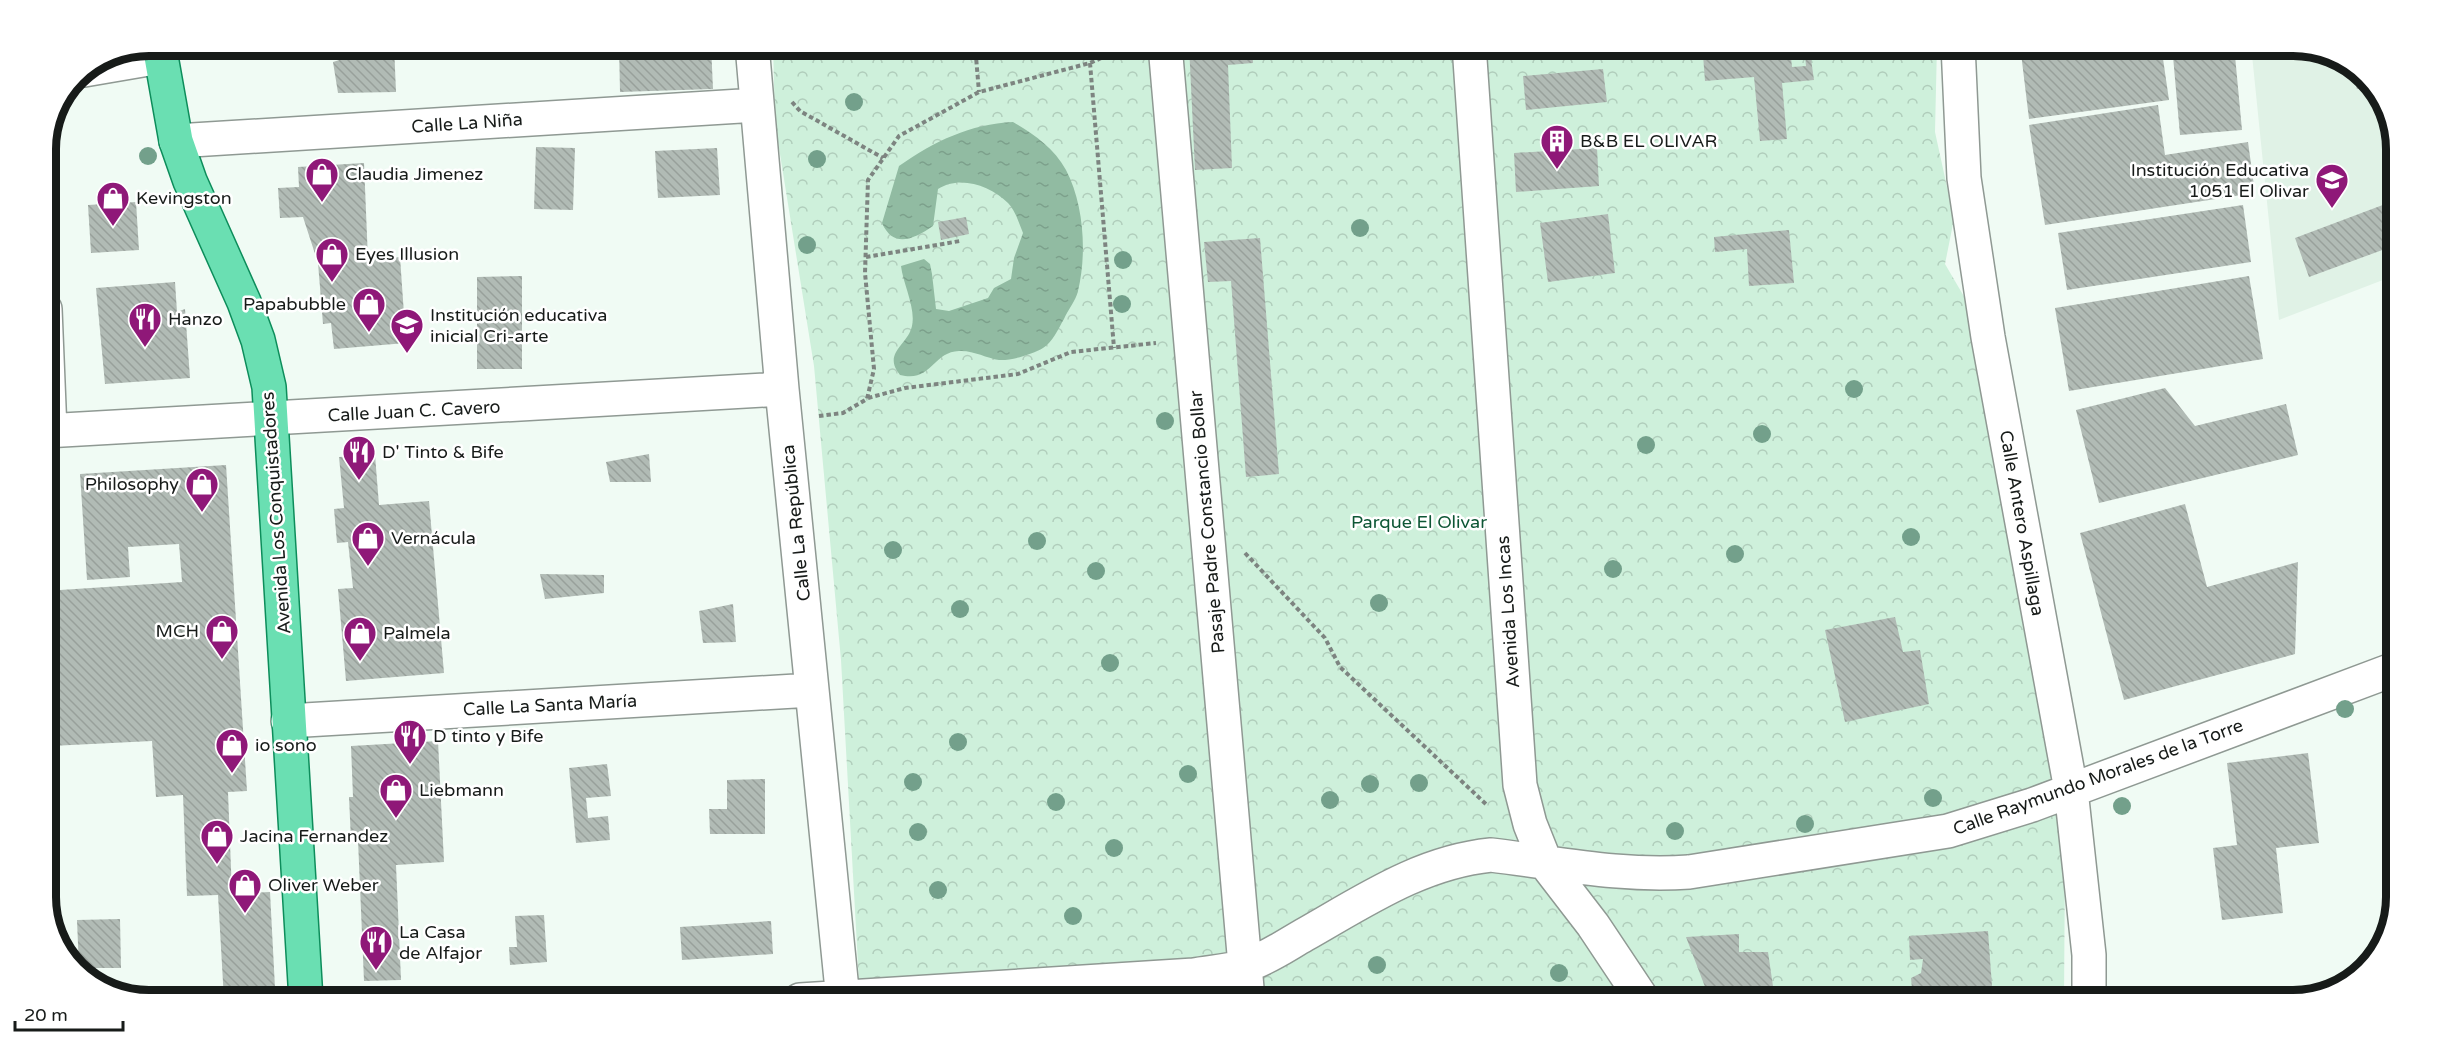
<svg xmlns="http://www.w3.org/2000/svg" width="2442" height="1045" font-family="'Varela Round',sans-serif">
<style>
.built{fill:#e0f2e6}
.park{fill:url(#park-crowns)}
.water{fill:url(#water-ripples)}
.building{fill:url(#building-back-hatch)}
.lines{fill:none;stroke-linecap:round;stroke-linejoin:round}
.minor-casing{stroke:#8f9993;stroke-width:36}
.major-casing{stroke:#0d8d5b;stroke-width:36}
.path{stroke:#7d8480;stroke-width:4;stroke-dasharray:4.5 3;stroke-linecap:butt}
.minor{stroke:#fff;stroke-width:33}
.major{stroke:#6adfb2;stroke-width:33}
.tree{fill:#73a08b}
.labels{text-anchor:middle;stroke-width:5;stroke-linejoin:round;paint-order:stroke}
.street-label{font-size:18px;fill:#171b19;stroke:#fff}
.poi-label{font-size:18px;fill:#171b19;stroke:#fff;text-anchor:start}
.park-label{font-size:18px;fill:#0d5635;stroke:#fff}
.rim{fill:none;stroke:#171b19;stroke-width:8}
</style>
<defs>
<pattern id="park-crowns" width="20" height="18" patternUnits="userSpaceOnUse" patternTransform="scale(1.5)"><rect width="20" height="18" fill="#cef0db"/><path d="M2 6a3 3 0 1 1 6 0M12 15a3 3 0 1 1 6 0" fill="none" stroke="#b0cdbb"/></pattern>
<pattern id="water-ripples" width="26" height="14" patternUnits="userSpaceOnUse" patternTransform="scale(1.5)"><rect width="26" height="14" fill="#91bba2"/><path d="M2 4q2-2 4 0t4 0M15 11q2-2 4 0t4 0" fill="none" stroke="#7ca08b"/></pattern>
<pattern id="building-back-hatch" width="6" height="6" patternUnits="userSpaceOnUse" patternTransform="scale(1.5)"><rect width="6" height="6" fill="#b1bbb5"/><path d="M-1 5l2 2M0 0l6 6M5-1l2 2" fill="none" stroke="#98a09b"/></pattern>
</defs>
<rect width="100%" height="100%" fill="#f0fbf4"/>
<path class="built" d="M2251,45H2293L2333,53L2376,86L2397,142L2396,275L2279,320Z"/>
<path class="park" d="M773,45H1937L1935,132L1954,219L1945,264L1969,305L2005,439L2065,857L2064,1000H860L841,660L814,366L775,123Z"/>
<path class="water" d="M1013,122C1034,134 1054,148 1066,170C1084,204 1087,254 1078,291C1076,300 1068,310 1064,319C1058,329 1053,342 1043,348C1033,354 1011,361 999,360C986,358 973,350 959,351C932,352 932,383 900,375C882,353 908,345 912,326C916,308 903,284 901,266L924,259L930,264L932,274L936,309L949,311L988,298L994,288L1011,279L1014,258L1023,233C1019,223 1015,210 1008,203C990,185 959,175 938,189L933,226C915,238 894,250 882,223L899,166C935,141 970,124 1013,122Z"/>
<path class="building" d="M351,45H394L396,92L338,93L333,62L352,56Z
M619,45H654L653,52L678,45H711L713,89L620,92Z
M779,45H871V47L779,52Z
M1189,45H1252L1253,63L1228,65L1232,168L1195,170Z
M1809,45L1814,80L1782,83L1787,139L1760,141L1754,77L1705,81L1703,55L1790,48L1792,67L1806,66L1804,46Z
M2020,45H2161L2169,100L2029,119Z
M2172,45H2234L2242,130L2180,135Z
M2245,45H2283L2279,57H2245Z
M2350,66L2373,84L2357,89Z
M1603,69L1607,102L1526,110L1523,76Z
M2158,105L2165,155L2248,142L2255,193L2045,225L2029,125Z
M536,147L575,148L573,210L534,209Z
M717,148L720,195L658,198L655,151Z
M1597,148L1599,186L1516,192L1514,153Z
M364,163L368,260L400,257L406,343L334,349L331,323L323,324L318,263L303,217L280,218L278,188L299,187L298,167Z
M2396,200V245L2309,277L2295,238Z
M56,201V248L45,249V203Z
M136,202L139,250L91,253L88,205Z
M2243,205L2251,262L2067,290L2058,233Z
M1608,214L1615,273L1548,282L1540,223Z
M966,217L969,234L941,240L938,222Z
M1789,230L1794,283L1749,286L1747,249L1715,252L1714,237Z
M1260,238L1279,474L1246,477L1231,281L1208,282L1204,242Z
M522,276V369H477V277Z
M2249,276L2263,359L2069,391L2055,308Z
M175,282L177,312L185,309L190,378L105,384L96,288Z
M2165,388L2195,426L2286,404L2298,455L2099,503L2076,410Z
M649,454L651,482H610L606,462Z
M375,455L379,505L429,501L444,673L346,681L338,589L353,588L348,542L337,543L334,509L344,508L339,457Z
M226,465L247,791L228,792L232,894L270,892L275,988L264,1000H224L218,895L187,896L183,795L156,797L152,741L51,746L45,591L182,582L179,544L128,547L130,577L87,580L80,474Z
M2185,504L2207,587L2298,562L2295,654L2124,700L2080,533Z
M540,574L604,575V593L545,599Z
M733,604L736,642L703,643L699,611Z
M1895,617L1903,652L1920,650L1929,704L1845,722L1825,630Z
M438,741L444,862L396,865L401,980L364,981L358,840L351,841L349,797H353L351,746Z
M2308,753L2319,843L2276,848L2283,913L2222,920L2213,848L2237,845L2227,763Z
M607,764L611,796L586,798L588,818L608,816L610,840L576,843L569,768Z
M765,779V834H710L709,809H727V780Z
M544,915L547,962L510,965L509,947H517L515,916Z
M120,919L121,968H79L77,920Z
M771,921L773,954L682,960L680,927Z
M1988,931L1993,1000H1925V987L1912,989L1911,978L1921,973L1923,959L1910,960L1909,936Z
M1739,934V952H1768L1775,1000L1746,998L1747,1000H1710L1686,937Z"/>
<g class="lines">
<defs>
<path id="minor" d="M752,45L782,389L843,1000
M1165,45L1248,1000
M1469,45L1520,785L1530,824L1546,864L1593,925L1643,1000
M1958,45L1964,178L1988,337L2071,790L2089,955V1000
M84,70L160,57
M176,141L757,105
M45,309L50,431
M45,431L782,389
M288,721L812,690
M800,1000L1194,975C1211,972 1231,971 1247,965C1268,958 1285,946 1304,935C1364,901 1421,862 1491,855C1558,863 1621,877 1689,872L1948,831L2032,805L2392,670"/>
<path id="major" d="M159,45L176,141L190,181L244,302L258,340L269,387L306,1000"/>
</defs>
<use href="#minor" class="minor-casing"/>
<use href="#major" class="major-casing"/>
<path class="path" d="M975,45L979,92
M1090,63L1114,348
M792,102L800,111L883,158
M866,257L960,241
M868,398L905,388L1018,374L1071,352L1156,343
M819,416L843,413L867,399L874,369L865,273L868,180L899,136L979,92L1090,63L1131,45
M1245,553L1325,638L1340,667L1488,806"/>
<use href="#minor" class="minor"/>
<use href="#major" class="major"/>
</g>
<g class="tree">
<circle cx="854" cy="102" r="9"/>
<circle cx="148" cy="156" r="9"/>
<circle cx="817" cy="159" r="9"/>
<circle cx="1360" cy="228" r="9"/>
<circle cx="807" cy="245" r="9"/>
<circle cx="1123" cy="260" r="9"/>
<circle cx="1122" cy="304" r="9"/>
<circle cx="1854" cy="389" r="9"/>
<circle cx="1165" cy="421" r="9"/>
<circle cx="1762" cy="434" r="9"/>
<circle cx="1646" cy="445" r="9"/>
<circle cx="1911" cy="537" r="9"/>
<circle cx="1037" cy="541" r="9"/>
<circle cx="893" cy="550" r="9"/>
<circle cx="1735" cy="554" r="9"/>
<circle cx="1613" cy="569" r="9"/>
<circle cx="1096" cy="571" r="9"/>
<circle cx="1379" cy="603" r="9"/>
<circle cx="960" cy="609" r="9"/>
<circle cx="1110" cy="663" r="9"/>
<circle cx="2345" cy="709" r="9"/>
<circle cx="958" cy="742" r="9"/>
<circle cx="1188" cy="774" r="9"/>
<circle cx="913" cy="782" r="9"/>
<circle cx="1419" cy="783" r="9"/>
<circle cx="1370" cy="784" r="9"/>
<circle cx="1933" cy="798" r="9"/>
<circle cx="1330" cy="800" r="9"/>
<circle cx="1056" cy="802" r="9"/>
<circle cx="2122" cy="806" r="9"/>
<circle cx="1805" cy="824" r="9"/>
<circle cx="1675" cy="831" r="9"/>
<circle cx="918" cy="832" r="9"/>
<circle cx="1114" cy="848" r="9"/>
<circle cx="938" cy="890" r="9"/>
<circle cx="1073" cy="916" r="9"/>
<circle cx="1377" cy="965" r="9"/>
<circle cx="1559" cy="973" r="9"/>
</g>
<defs>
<symbol id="building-pin" viewBox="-11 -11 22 30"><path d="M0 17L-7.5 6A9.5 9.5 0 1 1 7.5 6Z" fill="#8f1878" stroke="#fff"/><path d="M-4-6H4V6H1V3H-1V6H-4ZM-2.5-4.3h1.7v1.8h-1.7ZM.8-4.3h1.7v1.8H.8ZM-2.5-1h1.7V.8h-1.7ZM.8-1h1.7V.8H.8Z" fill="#fff"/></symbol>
<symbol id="shop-pin" viewBox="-11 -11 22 30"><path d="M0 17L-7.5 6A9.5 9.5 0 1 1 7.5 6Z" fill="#8f1878" stroke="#fff"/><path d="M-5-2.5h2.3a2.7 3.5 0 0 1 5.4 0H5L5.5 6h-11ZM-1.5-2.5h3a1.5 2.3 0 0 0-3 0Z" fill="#fff"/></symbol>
<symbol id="school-pin" viewBox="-11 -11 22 30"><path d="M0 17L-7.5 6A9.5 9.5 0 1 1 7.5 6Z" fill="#8f1878" stroke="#fff"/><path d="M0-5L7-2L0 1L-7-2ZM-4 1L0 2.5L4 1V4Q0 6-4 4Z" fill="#fff"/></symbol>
<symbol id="restaurant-pin" viewBox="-11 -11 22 30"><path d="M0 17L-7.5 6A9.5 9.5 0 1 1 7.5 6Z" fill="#8f1878" stroke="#fff"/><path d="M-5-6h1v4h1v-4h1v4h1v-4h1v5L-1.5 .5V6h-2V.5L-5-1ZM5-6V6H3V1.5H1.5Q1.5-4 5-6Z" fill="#fff"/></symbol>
</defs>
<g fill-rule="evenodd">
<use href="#building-pin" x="1538" y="122" width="38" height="52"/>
<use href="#shop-pin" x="303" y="155" width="38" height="52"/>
<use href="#school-pin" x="2313" y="161" width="38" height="52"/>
<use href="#shop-pin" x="94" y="179" width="38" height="52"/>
<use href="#shop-pin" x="313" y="235" width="38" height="52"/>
<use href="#shop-pin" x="350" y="285" width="38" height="52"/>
<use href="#restaurant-pin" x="126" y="300" width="38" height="52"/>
<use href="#school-pin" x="388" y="306" width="38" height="52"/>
<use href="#restaurant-pin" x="340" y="433" width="38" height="52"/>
<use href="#shop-pin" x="183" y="465" width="38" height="52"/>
<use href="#shop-pin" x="349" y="519" width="38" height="52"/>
<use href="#shop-pin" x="203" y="612" width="38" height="52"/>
<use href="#shop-pin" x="341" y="614" width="38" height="52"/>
<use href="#restaurant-pin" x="391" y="717" width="38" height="52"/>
<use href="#shop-pin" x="213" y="726" width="38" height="52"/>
<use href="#shop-pin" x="377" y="771" width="38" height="52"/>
<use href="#shop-pin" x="198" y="817" width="38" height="52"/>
<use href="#shop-pin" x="226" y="866" width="38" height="52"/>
<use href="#restaurant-pin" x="357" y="923" width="38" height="52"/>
</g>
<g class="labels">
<g class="street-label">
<text transform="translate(467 123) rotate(-4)" y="6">Calle La Niña</text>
<text transform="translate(414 411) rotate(-3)" y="6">Calle Juan C. Cavero</text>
<text transform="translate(276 513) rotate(-94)" y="6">Avenida Los Conquistadores</text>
<text transform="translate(1207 522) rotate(-95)" y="6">Pasaje Padre Constancio Bollar</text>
<text transform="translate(796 523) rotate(-96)" y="6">Calle La República</text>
<text transform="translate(2022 523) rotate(80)" y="6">Calle Antero Aspillaga</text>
<text transform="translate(1508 612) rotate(-94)" y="6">Avenida Los Incas</text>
<text transform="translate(550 705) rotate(-3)" y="6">Calle La Santa María</text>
<text transform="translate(2098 777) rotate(-20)" y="6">Calle Raymundo Morales de la Torre</text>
</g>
<g class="poi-label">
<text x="1580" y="147">B&amp;B EL OLIVAR</text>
<text x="2309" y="176" text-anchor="end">Institución Educativa<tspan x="2309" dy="21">1051 El Olivar</tspan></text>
<text x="345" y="180">Claudia Jimenez</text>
<text x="136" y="204">Kevingston</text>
<text x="355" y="260">Eyes Illusion</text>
<text x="346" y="310" text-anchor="end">Papabubble</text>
<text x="430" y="321">Institución educativa<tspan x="430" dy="21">inicial Cri-arte</tspan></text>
<text x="168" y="325">Hanzo</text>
<text x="382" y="458">D' Tinto &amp; Bife</text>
<text x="179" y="490" text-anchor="end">Philosophy</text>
<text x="391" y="544">Vernácula</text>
<text x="199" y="637" text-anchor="end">MCH</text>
<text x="383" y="639">Palmela</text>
<text x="433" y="742">D tinto y Bife</text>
<text x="255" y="751">io sono</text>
<text x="419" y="796">Liebmann</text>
<text x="240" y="842">Jacina Fernandez</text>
<text x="268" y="891">Oliver Weber</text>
<text x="399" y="938">La Casa<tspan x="399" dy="21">de Alfajor</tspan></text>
</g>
<g class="park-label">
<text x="1419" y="528">Parque El Olivar</text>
</g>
</g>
<path d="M0 0H2442V1045H0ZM149 56H2293A93 93 0 0 1 2386 149V897A93 93 0 0 1 2293 990H149A93 93 0 0 1 56 897V149A93 93 0 0 1 149 56Z" fill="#fff" fill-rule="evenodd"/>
<path class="rim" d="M149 56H2293A93 93 0 0 1 2386 149V897A93 93 0 0 1 2293 990H149A93 93 0 0 1 56 897V149A93 93 0 0 1 149 56Z"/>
<path d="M15 1021v9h108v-9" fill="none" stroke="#171b19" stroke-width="3"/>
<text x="24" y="1021" font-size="18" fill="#171b19" stroke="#ffffff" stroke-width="4.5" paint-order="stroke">20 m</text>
</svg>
